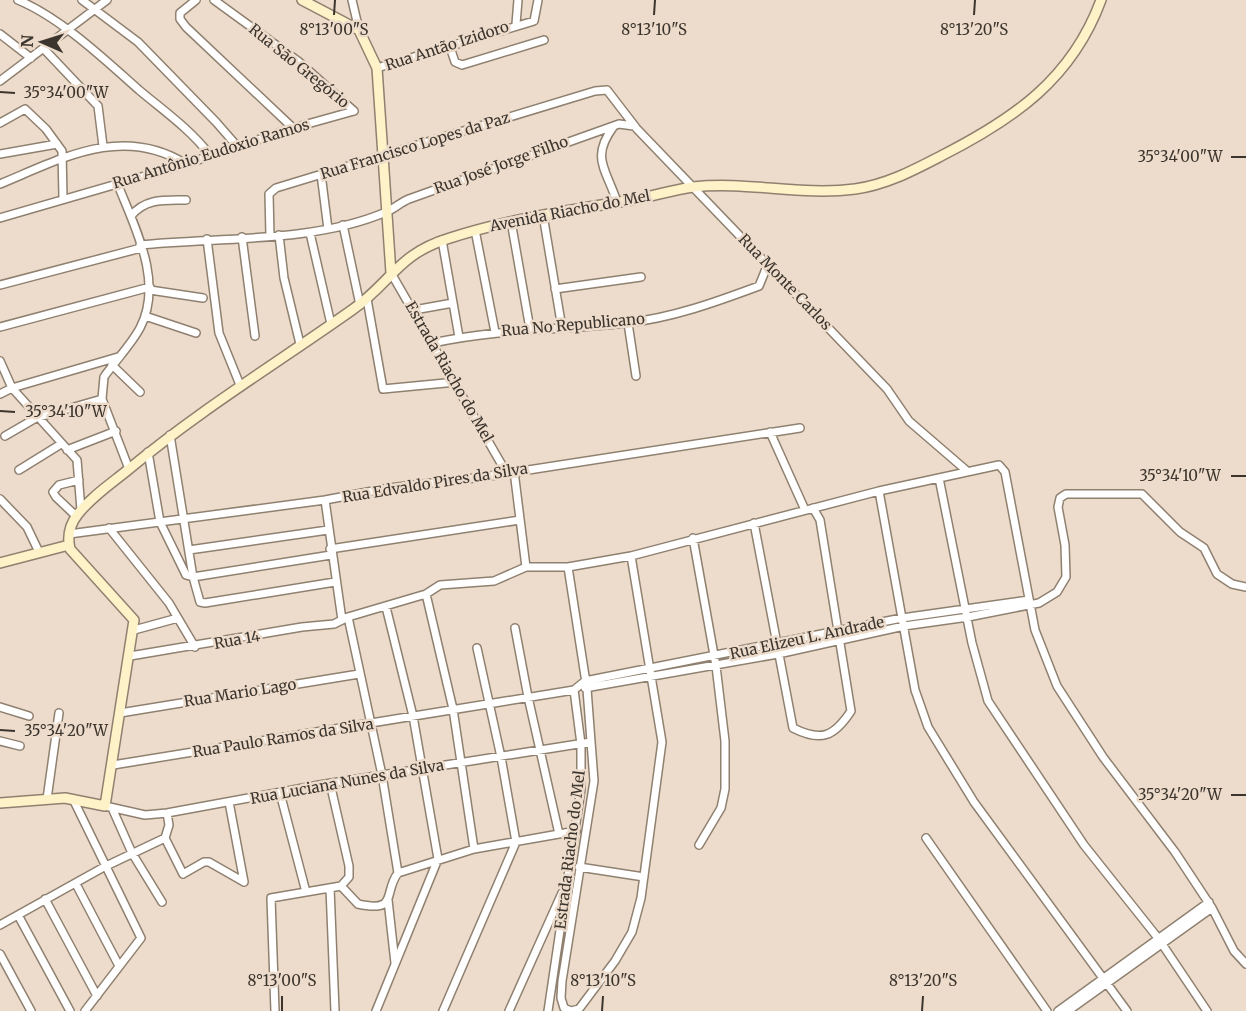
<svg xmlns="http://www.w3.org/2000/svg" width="1246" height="1011" font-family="Merriweather,serif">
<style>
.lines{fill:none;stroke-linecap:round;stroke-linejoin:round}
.street-casing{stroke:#8f8070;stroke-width:10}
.secondary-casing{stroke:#8f8070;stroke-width:12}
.street{stroke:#fff;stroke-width:7}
.secondary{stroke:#fdf2c8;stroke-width:9}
.ticks{fill:none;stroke:#3c352e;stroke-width:2}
.labels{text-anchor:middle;stroke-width:5;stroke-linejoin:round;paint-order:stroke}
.street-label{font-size:15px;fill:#3c352e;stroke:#eddccb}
.ticks-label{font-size:15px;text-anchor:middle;fill:#3c352e;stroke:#eddccb;stroke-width:5;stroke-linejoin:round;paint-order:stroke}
</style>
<rect width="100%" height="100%" fill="#eddccb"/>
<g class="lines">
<defs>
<path id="street" d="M18,0C61,18 104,59 139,90C164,111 190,129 210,155
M82,0L138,42L216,122L237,146
M196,0L180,13V19L186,27L293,128
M214,0L298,61L354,111
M352,0L359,30
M516,24L518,0
M0,34L31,58
M450,47L455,62L462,65L544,40
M44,49L98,106L103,146
M377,68L534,21L538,0
M0,81L107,0
M0,123L25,109L46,129L62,151L63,198
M614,126C590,158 606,168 617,202
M0,154L57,144
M321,174L328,229
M0,184C61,159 122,124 186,164
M118,185C135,228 164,282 140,328C131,345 115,361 104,377L102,399L129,469
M543,215L562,328
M131,216C145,198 165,200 186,200
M0,218L186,164L293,128L354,111
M511,221L530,329
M343,225L360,305
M475,230L495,332
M310,233L331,324
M279,235L284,278L300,344
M270,236L269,194L276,188L595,91L607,90L637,129L887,389L909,421L967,471
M242,237L255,336
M207,239L219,333L240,385
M442,240L459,337
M140,245C218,237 314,243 386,212C394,209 401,202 409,199L619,124L634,126
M391,273L506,472
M0,285L141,248
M555,289L641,277
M150,290L203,298
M367,299L383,389L456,382
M414,310L453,303
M145,316L196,333
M628,323L636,376
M0,327L150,287
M433,343C497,329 561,330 626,323C672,318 716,302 759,286L768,264
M0,361L12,388L77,460L81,510
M112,365L140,392
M0,394L12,388L118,357
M770,432L805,510
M170,435L193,577L200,602L205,603L335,582
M5,436L36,418L102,399
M67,450L116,431
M148,452L160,522L186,575L193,577L331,555
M19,470L61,444
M514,471L526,567
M939,478L972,643L988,701L1084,845L1158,938L1207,1011
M879,491L915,690L928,727L974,802L1127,1011
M0,499L27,527L39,552
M325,500L342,620
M76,516L56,497L53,492L59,485L79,480
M754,523L793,728C821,742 834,737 851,711L820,520L813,508
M109,528L169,603L195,647
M69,534L325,500L389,488L483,477L800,428
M693,538L716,666L725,741V789L721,808L699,845
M330,549L520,520
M189,550L328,530
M568,567L587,689L594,781L562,981L561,998L564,1008L571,1011L579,1009L615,961L632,932L641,898L662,742L631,556
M426,594L453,709L474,849
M348,617L382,775L398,873
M515,628L528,697L559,834
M134,630L178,618
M130,656L302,627L334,624L348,617L426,594L440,585L494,581L526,567H568L631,556L879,491L999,465L1005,472L1035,630L1057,686L1103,757L1175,852L1212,908L1234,951L1246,964
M585,688L778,654L904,626L968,617L1039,603L1057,592L1066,577L1065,545L1058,507L1060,498L1066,494H1142L1180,532L1204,548L1217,574L1232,584L1246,587
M0,707L29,716
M120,713L359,674
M0,741L20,746
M113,765L574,690L585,681L902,618L1029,600
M330,783L349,866V877L341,886
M280,793L306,892
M47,799L59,713
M73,799L141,938L85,1011
M105,806L145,815L167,813L319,785L591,742
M112,808L132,853L162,902
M165,838L183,874L204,862H209L244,882L229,802
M165,838L169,825L167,813
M926,838L1047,1011
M579,867L644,877
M76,884L118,964
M330,888L335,1011
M45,899L97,996
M388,900L395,963
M18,915L70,1011
M0,925L104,867L165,838
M0,954L31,1011
M275,1011L271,898L341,886L358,904C399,913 383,892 398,873L474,849L576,831
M376,1011L438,859L413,716L386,607
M443,1011L516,842L501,757L477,648
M509,1011L562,893
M548,1011L581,789V744L574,690
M1058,1011L1209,902
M1068,1011L1212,908"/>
<path id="secondary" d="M302,0L359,30L377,68L391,273
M0,563L69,545
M0,803L65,798L105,806L134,620L70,549C67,536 70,524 78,514C92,496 112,483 129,469C200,410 277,363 352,310C392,282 397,254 450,238C509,219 571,210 632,200C653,196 673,190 693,187C747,181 801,196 855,189C886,185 914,170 941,156C1014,119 1072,79 1101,0"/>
</defs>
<use href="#street" class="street-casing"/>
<use href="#secondary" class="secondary-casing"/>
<use href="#street" class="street"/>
<use href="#secondary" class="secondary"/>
</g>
<path class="ticks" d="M334,15L335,0M654,15L655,0M974,15L975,0M0,92L15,93M1231,157H1246M0,411L15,412M1231,476H1246M0,730L15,731M1231,795H1246M282,1011V996M602,1011L603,996M922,1011L923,996"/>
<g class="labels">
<g class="street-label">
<text transform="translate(447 46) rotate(-18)" y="5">Rua Antão Izidoro</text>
<text transform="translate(299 66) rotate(39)" y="5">Rua São Gregório</text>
<text transform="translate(415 146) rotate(-17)" y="5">Rua Francisco Lopes da Paz</text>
<text transform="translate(211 154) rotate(-17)" y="5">Rua Antônio Eudoxio Ramos</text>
<text transform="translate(501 165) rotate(-20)" y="5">Rua José Jorge Filho</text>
<text transform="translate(570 211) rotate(-11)" y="5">Avenida Riacho do Mel</text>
<text transform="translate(785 282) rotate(46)" y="5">Rua Monte Carlos</text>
<text transform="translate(573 325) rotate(-5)" y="5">Rua No Republicano</text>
<text transform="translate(449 372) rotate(60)" y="5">Estrada Riacho do Mel</text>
<text transform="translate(435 483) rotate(-9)" y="5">Rua Edvaldo Pires da Silva</text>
<text transform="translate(807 638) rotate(-12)" y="5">Rua Elizeu L. Andrade</text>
<text transform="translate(237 640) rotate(-10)" y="5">Rua 14</text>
<text transform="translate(240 693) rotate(-9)" y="5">Rua Mario Lago</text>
<text transform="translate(283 738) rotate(-9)" y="5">Rua Paulo Ramos da Silva</text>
<text transform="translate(347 782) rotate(-10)" y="5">Rua Luciana Nunes da Silva</text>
<text transform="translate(570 850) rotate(-83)" y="5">Estrada Riacho do Mel</text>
</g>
</g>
<g class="ticks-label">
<text x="334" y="35">8°13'00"S</text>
<text x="654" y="35">8°13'10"S</text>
<text x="974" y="35">8°13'20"S</text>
<text x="66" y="98">35°34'00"W</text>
<text x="1180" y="162">35°34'00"W</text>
<text x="66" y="417">35°34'10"W</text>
<text x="1180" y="481">35°34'10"W</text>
<text x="66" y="736">35°34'20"W</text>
<text x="1180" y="800">35°34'20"W</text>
<text x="282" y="986">8°13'00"S</text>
<text x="603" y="986">8°13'10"S</text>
<text x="923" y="986">8°13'20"S</text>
</g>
<g transform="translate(42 42) rotate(273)" stroke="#eddccb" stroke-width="4.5" paint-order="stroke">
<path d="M0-4.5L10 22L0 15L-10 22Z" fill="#3c352e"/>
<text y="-9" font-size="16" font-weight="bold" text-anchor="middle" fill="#3c352e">N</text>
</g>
</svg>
